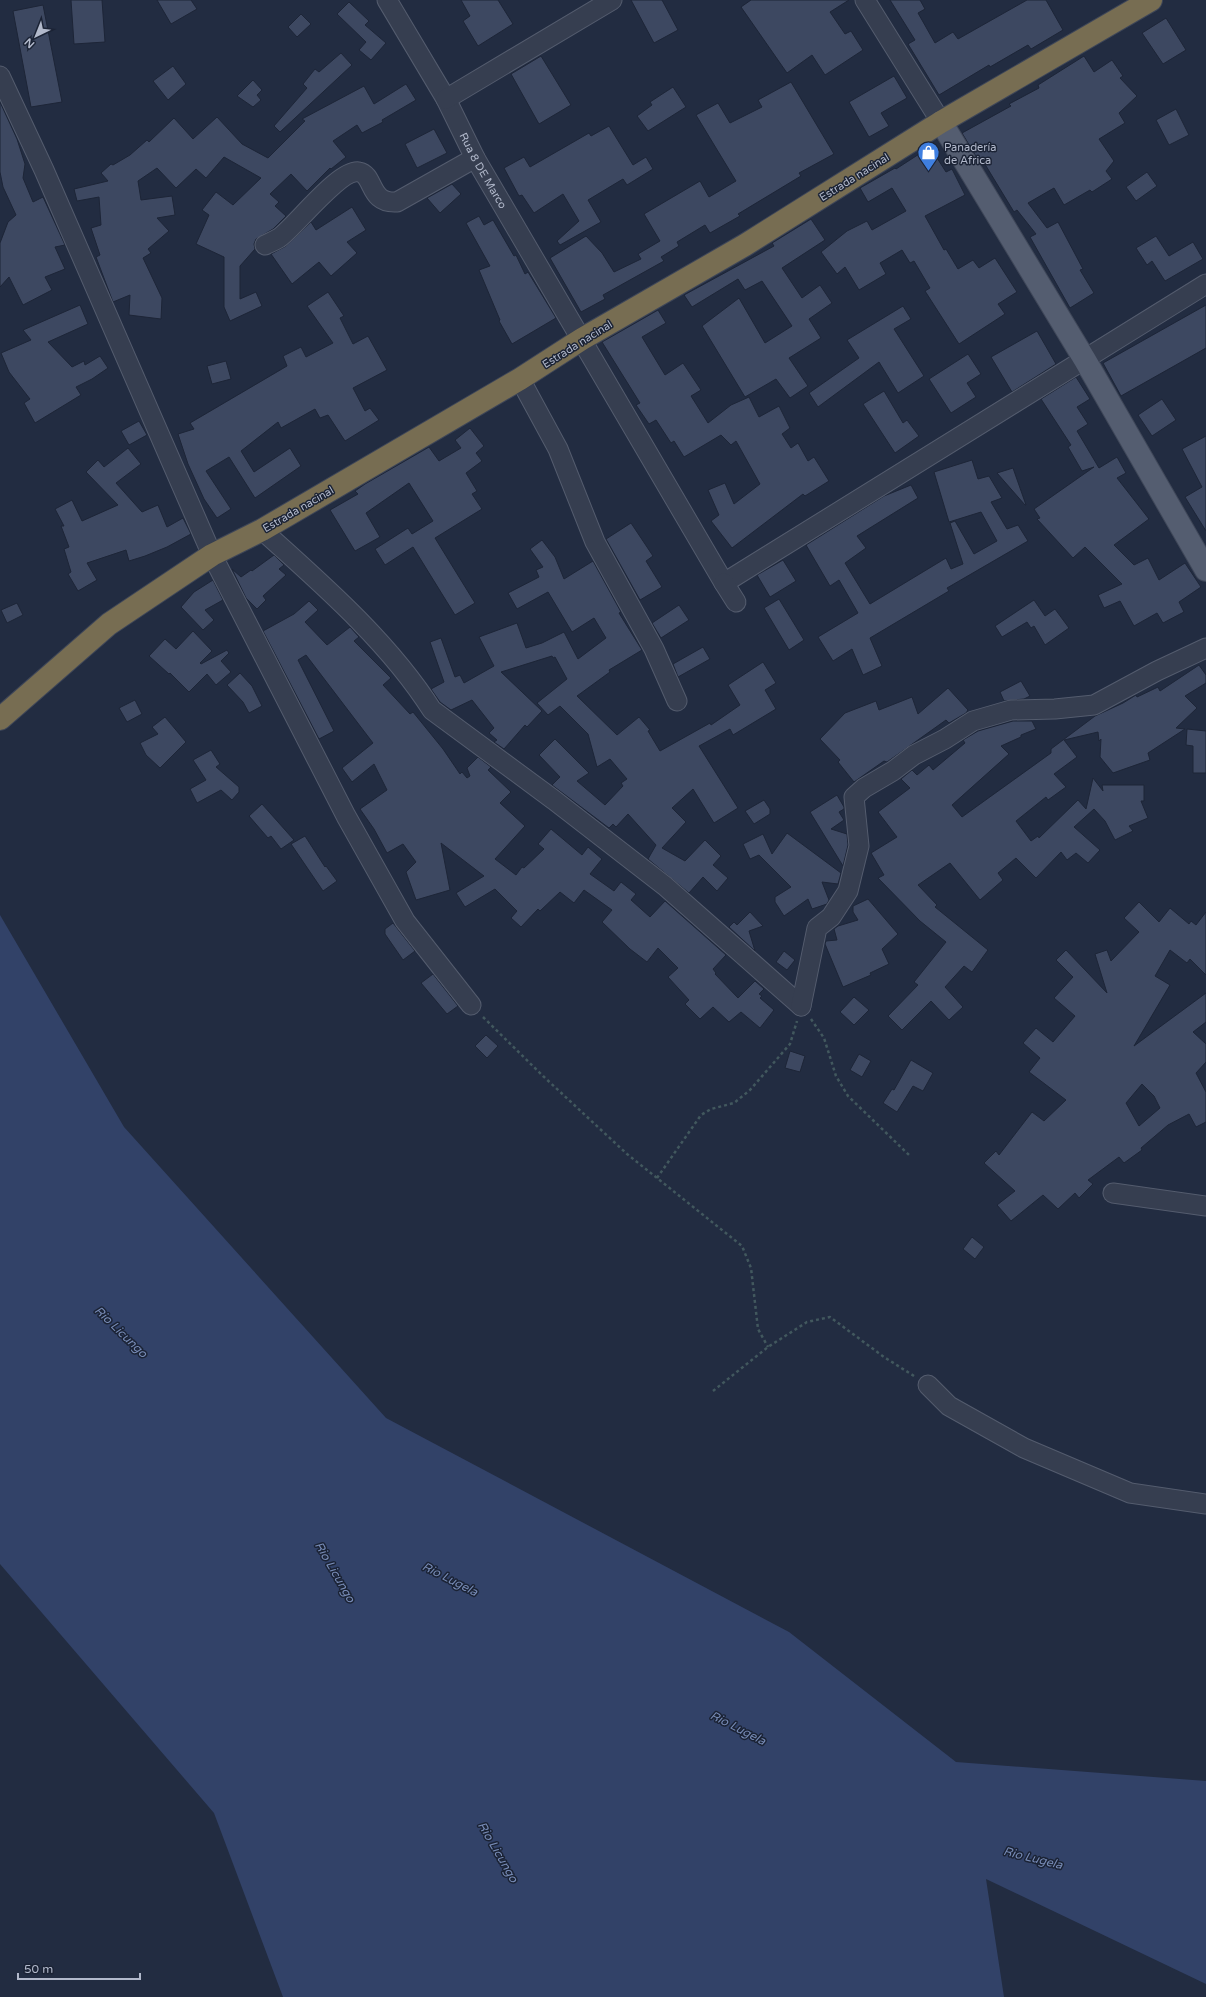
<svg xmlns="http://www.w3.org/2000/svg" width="1206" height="1997" font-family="'Varela Round',sans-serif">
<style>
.water{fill:#324268}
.building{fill:#3d4861;stroke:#1d2537;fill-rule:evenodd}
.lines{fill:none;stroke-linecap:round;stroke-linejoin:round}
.minor-casing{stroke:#545c6e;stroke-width:21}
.major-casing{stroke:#3f4759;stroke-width:24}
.highway-casing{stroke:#3e4658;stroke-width:24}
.path{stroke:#42585e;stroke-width:2.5;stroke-dasharray:3 3;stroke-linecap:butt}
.minor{stroke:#363e50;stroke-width:19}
.major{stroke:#545d70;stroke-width:22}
.highway{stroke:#776d52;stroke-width:22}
.labels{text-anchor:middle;stroke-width:3;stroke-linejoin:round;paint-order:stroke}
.poi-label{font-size:11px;fill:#b2b9cb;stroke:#1b2335;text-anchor:start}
.street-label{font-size:11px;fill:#b2b9cb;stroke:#1b2335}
.water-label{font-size:12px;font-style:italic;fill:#778bb6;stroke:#1b2335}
</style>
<rect width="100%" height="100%" fill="#222c41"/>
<path class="water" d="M0,915L124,1127L386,1418L789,1632L956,1762L1206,1781V1984L986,1879L1004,1997H283L214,1813L0,1564Z"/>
<path class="building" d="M71,0H102L105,42L74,44Z
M157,0H191L197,9L171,24Z
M461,0H498L513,24L478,46L463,21L470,16Z
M631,0H662L678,30L654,43Z
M751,0H849L830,12L845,34L851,31L863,50L825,75L812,55L787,73L741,7Z
M890,0H920L925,9L918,13L935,43L953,32L958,39L1027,0H1046L1063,30L1031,49L1028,45L990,67L989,65L939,95L908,44L915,40Z
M349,2L369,21L365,25L386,43L371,60L359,50L366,42L337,14Z
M43,5L62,102L31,107L13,11Z
M301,14L311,24L297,37L288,27Z
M1166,18L1186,50L1163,64L1142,33Z
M341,53L352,65L280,132L274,126L307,88L303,84L315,69L319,72Z
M541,56L571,105L539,124L511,74Z
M1084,56L1094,72L1112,60L1123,76L1120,78L1137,96L1119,113L1125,123L1099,139L1114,161L1106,171L1112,179L1092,192L1090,190L1064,205L1054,188L1028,203L1047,228L1058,222L1083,269L1080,270L1094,293L1070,308L1030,237L1036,234L1017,210L1014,212L983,161L980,163L962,133L1011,106L1009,104L1039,88L1038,85Z
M173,66L186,84L168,100L153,81Z
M894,76L907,98L881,113L889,126L869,137L849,102Z
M253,80L262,90L257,95L261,100L253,107L237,96Z
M791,82L834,154L799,173L801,176L738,214L740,216L710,233L705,225L677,242L679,246L661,257L664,261L603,295L605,299L581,312L550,258L586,236L602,253L614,272L641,259L638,254L660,241L644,214L700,181L709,197L736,181L696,115L718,103L730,123L762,107L758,100Z
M406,84L416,100L382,120L383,122L362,133L357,125L333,141L346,157L331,169L330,168L307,191L291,174L270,194L279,202L275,206L286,216L273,229L256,239L254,244L255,249L240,266V299L256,292L262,306L230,321L224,307V257L196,244L209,215L202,210L216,192L233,205L261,178L224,157L206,178L196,169L176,188L157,168L138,181L141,200L172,196L175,215L157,218L169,231L148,249L151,253L143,258L162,298L161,319L129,315L130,295L113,302L96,257L100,255L91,228L101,225L99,197L77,201L74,189L108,181L101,173L111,164L113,165L130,155L147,140L149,142L174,118L193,139L217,117L242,144L268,158L305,121L302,119L364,86L374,104Z
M673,87L686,107L648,131L637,116L652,105L650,102Z
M0,102L17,139L25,164L23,178L33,202L43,197L65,245L55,247L65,269L45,277L52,290L23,305L9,277L0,287V243L8,222L16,215L3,187L0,172Z
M1176,109L1189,135L1169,145L1156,120Z
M609,126L633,165L646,157L653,169L627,185L623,179L588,200L601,222L560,245L557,241L579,221L563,194L534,213L522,195L519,196L504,168L524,157L530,167L589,133L591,136Z
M434,129L447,153L417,168L405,144Z
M930,147L946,172L952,169L965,195L925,216L944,250L946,249L958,269L973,260L979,268L995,258L1017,292L998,304L1005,314L959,344L925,291L930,288L914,261L910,263L902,250L880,263L886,274L859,290L845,267L837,274L821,252L847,231L867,221L872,230L906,211L892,188L868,202L860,188L895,168L896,169Z
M1147,172L1157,186L1136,201L1126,187Z
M452,184L461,194L440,213L427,198Z
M352,207L366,230L347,242L357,253L331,276L319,262L292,284L271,254L286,246L311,222L316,230Z
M479,216L484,225L493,220L514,256L516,255L525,274L528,272L556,318L512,344L499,321L500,320L479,270L490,266L466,223Z
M811,219L825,240L782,268L802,298L820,285L832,303L809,319L821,338L789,358L808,386L790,398L776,379L745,397L702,326L739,298L765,343L792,326L762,281L745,290L738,279L692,307L684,295L774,246L772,243Z
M1156,236L1169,256L1193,242L1203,259L1165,281L1152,261L1147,265L1136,248Z
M328,292L344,316L340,318L353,344L368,336L387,370L353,388L365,411L370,408L379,420L345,441L328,415L320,418L315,409L281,428L278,422L241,451L254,472L290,448L301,466L255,498L229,457L206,471L231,509L217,518L204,499L188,464L178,434L194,429L190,423L287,366L283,356L301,347L306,357L333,343L307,306Z
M80,305L88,324L48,342L72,367L84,361L85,365L100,356L108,368L92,379L76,387L81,395L35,423L24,403L30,399L9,372L1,353L31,340L23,330Z
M1206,305V348L1121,396L1103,363Z
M903,306L911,319L894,329L924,376L898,393L879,362L818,407L809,393L859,358L847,340Z
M658,310L666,323L642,337L665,375L683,363L701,390L691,396L708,423L731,405L749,397L759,417L779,406L790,428L782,434L791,448L798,443L808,461L814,457L829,481L805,496L803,494L732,548L711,521L719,515L708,490L725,483L734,504L760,484L736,441L731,445L721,435L684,457L674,441L671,443L656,420L649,424L636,405L640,403L602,342Z
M1037,331L1056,364L1012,392L991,357Z
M968,354L981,374L967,383L976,397L951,413L929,379Z
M226,361L231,379L212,384L207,366Z
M1076,377L1090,399L1077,407L1088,424L1077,431L1099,468L1117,457L1126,473L1117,478L1149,519L1114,545L1134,565L1148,558L1159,580L1185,563L1201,587L1179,602L1184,612L1163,623L1157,613L1134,626L1120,601L1104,608L1098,595L1122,584L1085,547L1073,558L1037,519L1040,518L1034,509L1094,467L1082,471L1068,447L1071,445L1041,399Z
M884,391L903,423L907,420L919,436L895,453L863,404Z
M1162,399L1176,420L1152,436L1138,415Z
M139,421L147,435L129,445L121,431Z
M470,428L484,446L476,453L482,461L466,473L477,491L472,494L482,509L435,538L475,603L455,615L413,547L385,565L375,549L408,528L412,534L433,521L409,483L366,513L380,537L355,551L330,510L358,494L355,491L365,484L429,447L439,461L461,448L455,440Z
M1206,436V531L1185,497L1202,487L1182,449Z
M128,448L141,464L116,483L142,512L158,505L167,527L183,518L191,534L167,547L145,556L129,561L126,550L87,563L97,580L78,591L68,574L71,572L64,549L69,547L61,526H64L55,509L72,500L82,521L118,505L86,472L98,460L104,467Z
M972,460L978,479L989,476L1002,498L991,502L1007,529L1018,525L1028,541L947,588L949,591L870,638L882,666L863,675L852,649L833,661L818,637L858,613L839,580L830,586L806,545L884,496L911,485L918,498L857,536L866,548L845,563L870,604L946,558L951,569L963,564L950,523L955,521L974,554L997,541L981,512L949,522L934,472Z
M1013,468L1026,505H1025L997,473Z
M631,523L653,556L646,561L662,587L640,600L606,539Z
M542,540L555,557L564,579L593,561L621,612L619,613L642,650L609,670L610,672L577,696L617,735L639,717L650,730L648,731L660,751L710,723L711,725L740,705L728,685L763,662L776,683L765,690L776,709L733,735L730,729L699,746L738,808L714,823L693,789L672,808L686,822L662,848L685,861L705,840L721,856L713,865L728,878L717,891L703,877L689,893L648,859L656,845L628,814L616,827L613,824L609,828L552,785L560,777L539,755L555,739L589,773L577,781L605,805L623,786L621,783L627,779L610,759L597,767L588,734L560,706L548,715L537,703L567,679L555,657L553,658L552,656L501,672L542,711L527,727L525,725L504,749L494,742L497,740L489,733L494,728L472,700L451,710L440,702L431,689L444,682L430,642L441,638L455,677L460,675L464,683L494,666L479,637L517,623L526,648L542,643L564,632L578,659L606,638L594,618L572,632L548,592L517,609L508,593L539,577L536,570L543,567L530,549Z
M274,555L284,565L279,569L286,575L263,596L266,600L257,609L246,598L232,569L241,577L251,570L252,571Z
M783,560L796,581L770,597L757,575Z
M213,580L223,600L205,610L214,620L203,630L181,607L194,592Z
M779,599L804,640L789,650L764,608Z
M1034,600L1045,616L1055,609L1069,628L1045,645L1034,626L1031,628L1027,622L1002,637L995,626Z
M309,601L318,610L305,622L327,645L350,627L359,637L354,641L391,678L383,685L410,714L413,712L443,749L460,774L462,772L467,778L470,776L467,768L478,757L491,767L488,770L511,792L500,803L525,826L495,859L516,875L522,867L524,868L544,849L538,844L551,829L582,855L588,847L602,859L590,874L614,891L621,882L636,894L631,900L650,917L665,901L726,955L713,969L716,973L715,974L738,998L755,981L764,989L759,994L762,996L760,998L774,1010L760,1028L741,1012L729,1022L713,1007L700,1019L685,1004L689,1000L668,977L678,968L658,948L647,962L630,949L602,922L612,910L584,890L574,903L560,892L540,911L538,909L521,927L511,918L517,911L495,889L465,907L456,893L484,876L441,843L450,890L416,900L406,872L416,862L403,844L387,853L374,829L360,809L387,790L374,764L352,782L342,768L373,743L306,655L298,660L334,731L319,739L263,631L294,614Z
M17,603L23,615L7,623L1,610Z
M679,605L689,620L661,638L652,623Z
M193,631L212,651L200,663L201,664L227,650L229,653L221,661L231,672L216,685L207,674L189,692L170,673L169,674L149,656L165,639L176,649Z
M703,647L710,659L678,677L673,664Z
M1199,665L1206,675V683L1185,696L1197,708L1176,728L1185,729L1148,753L1150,760L1113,773L1100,757L1101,739L1099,741L1098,732L1064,740L1077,757L1054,774L1066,787L1048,800L1046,797L1016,821L1031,841L1038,836L1039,838L1078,800L1086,809L1093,778L1103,791L1102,785H1144V801H1141L1148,818L1129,826L1133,831L1115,840L1105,821L1094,809L1074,827L1100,850L1088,863L1076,853L1067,860L1061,852L1036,878L1016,858L998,873L1003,880L980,900L950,863L918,885L937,905L935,907L988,950L972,972L964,966L945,987L963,1007L949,1020L931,1001L902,1030L888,1016L918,985L914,982L946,942L920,921L878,878L884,875L871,853L897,837L878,812L910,788L901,779L912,770L917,775L929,765L933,770L965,743L963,740L978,731L1013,721H1032L1036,729L1021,735V737L1001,746L1009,754L952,805L962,817L1051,753V749L1095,716L1123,703L1136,695L1137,697L1158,687L1160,691Z
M240,673L252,686L262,706L249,713L243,702L227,685Z
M1021,681L1030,696L1024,699L1004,701L1000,692Z
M948,688L968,710L966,713L949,723L946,720L887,762L884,761L854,782L838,762L840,760L820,739L845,713L876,701L879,710L912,697L918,714Z
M135,700L142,714L127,722L119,708Z
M165,717L186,742L160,768L146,755L140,743L158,734L152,727Z
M1187,729L1206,731V773H1193V746L1186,745Z
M211,750L220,764L216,767L239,787V792L232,800L221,790L197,803L190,789L206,780L193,760Z
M837,795L844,807V809L839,812L844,820L831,829L847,834L848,845L843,866L810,812Z
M764,800L770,809V814L754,824L745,811Z
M262,804L294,840L281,849L271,836L268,838L249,816Z
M787,833L841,873L838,884L822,882L829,900L827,904L812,909L808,899L784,916L775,902V897L791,887L759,855L750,859L743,844L763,834L772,854Z
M305,836L325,867L326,866L337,881L323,891L291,844Z
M868,899L898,934L882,949L889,964L870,973L871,975L843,987L825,944L826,941L837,940L834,929L838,926L858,920L853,912V906Z
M1139,902L1159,922L1170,908L1189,924L1191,921L1196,925L1206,912V975L1190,959L1187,963L1170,950L1155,976L1170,985L1134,1046L1206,993V1022L1193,1032L1206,1044V1062L1196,1073L1206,1092V1122L1196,1127L1189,1114L1168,1125L1141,1148L1142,1150L1124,1163L1119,1157L1088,1180L1093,1184L1079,1198L1075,1193L1058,1209L1043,1195L1011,1221L997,1205L1015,1191L984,1163L996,1151L999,1155L1032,1112L1044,1121L1066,1100L1029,1072L1040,1058L1023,1043L1036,1028L1053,1042L1075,1016L1054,998L1073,977L1056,960L1066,950L1107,993L1095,954L1107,950L1111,961L1139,932L1124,918ZM1142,1084L1154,1096L1160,1108L1139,1126L1126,1103Z
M750,912L763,926L749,931L755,951L729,927L734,922L737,925Z
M393,923L415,951L403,960L385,934V929Z
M784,951L795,960L787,970L776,962Z
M433,974L458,1006L447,1014L421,983Z
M854,997L869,1010L854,1025L840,1012Z
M486,1035L498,1046L487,1058L475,1046Z
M790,1051L805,1056L800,1072L785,1068Z
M859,1054L871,1061L862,1077L850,1070Z
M911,1060L933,1073L923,1091L913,1086L897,1112L883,1103L892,1089L894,1090Z
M972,1237L984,1247L975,1259L963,1249Z"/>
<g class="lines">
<defs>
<g id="minor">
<path id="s1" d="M387,0L446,99L475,158L724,583L1206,284"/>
<path d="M865,0L941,122"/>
<path d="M0,76L44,170L212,555L346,816L405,921L471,1005"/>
<path d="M446,99L612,0"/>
<path d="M265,245C269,243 274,241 279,238C295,227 340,168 359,172C375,175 368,204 397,202L475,158"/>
<path d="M520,379L558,449L595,542L654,649L677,701"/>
<path d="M262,530C322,584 389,642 432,710L554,800L665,886L801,1006"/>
<path d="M724,583L736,602"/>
<path d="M801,1006L817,928L831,917L848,891L859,846L854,797L864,788L893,771L914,755L945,739L973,721L1011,710L1055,709L1094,705L1157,671L1206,648"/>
<path d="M1113,1193L1206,1206"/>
<path d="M928,1385L949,1406L1024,1448L1130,1493L1206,1504"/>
</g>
<path id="major" d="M941,122L1085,360L1206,570"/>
<path id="highway" d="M0,719L109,624L212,555L262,530L520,379L582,339L745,245L941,122L1151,0"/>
</defs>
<use href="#minor" class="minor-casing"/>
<use href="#major" class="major-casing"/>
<use href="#highway" class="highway-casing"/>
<path class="path" d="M483,1017L543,1076L627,1154L742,1246L751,1268L758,1329L768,1347
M811,1019L824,1038L836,1076L848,1096L909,1155
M657,1178L701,1115L711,1109L734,1103L750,1090L790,1044L797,1021
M713,1391L768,1347L807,1322L830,1317L884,1357L914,1376"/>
<use href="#minor" class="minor"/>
<use href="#major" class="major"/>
<use href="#highway" class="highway"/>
</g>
<defs>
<symbol id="shop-pin" viewBox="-11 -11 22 30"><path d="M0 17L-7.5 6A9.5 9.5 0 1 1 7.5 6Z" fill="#3f7fe0" stroke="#1b2335"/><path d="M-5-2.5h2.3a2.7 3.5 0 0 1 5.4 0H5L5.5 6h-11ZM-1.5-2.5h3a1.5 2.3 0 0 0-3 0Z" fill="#fff"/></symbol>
</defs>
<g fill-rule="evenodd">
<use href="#shop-pin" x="916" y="140" width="25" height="34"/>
</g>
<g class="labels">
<g class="poi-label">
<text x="944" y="151">Panadería<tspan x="944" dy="13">de Africa</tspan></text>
</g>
<g class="street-label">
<text dy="4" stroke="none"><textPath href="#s1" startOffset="196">Rua 8 DE Marco</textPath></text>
<text transform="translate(854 177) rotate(-32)" y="4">Estrada nacinal</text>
<text transform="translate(577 344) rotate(-32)" y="4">Estrada nacinal</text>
<text transform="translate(298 509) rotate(-30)" y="4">Estrada nacinal</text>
</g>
<g class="water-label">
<text transform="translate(121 1332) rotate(44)" y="4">Rio Licungo</text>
<text transform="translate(335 1572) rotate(60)" y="4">Rio Licungo</text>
<text transform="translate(450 1579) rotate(27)" y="4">Rio Lugela</text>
<text transform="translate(738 1728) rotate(27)" y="4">Rio Lugela</text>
<text transform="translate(498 1852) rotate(60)" y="4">Rio Licungo</text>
<text transform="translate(1033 1858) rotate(14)" y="4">Rio Lugela</text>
</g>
</g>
<g transform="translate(36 36) rotate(223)" stroke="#1b2335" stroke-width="3" paint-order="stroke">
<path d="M0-3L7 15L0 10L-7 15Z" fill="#b2b9cb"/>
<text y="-6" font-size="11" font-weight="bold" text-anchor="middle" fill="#b2b9cb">N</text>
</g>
<path d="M18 1973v6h122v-6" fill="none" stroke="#b2b9cb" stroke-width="2"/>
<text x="24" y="1973" font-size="12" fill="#b2b9cb" stroke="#1b2335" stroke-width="3" paint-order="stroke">50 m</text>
</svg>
